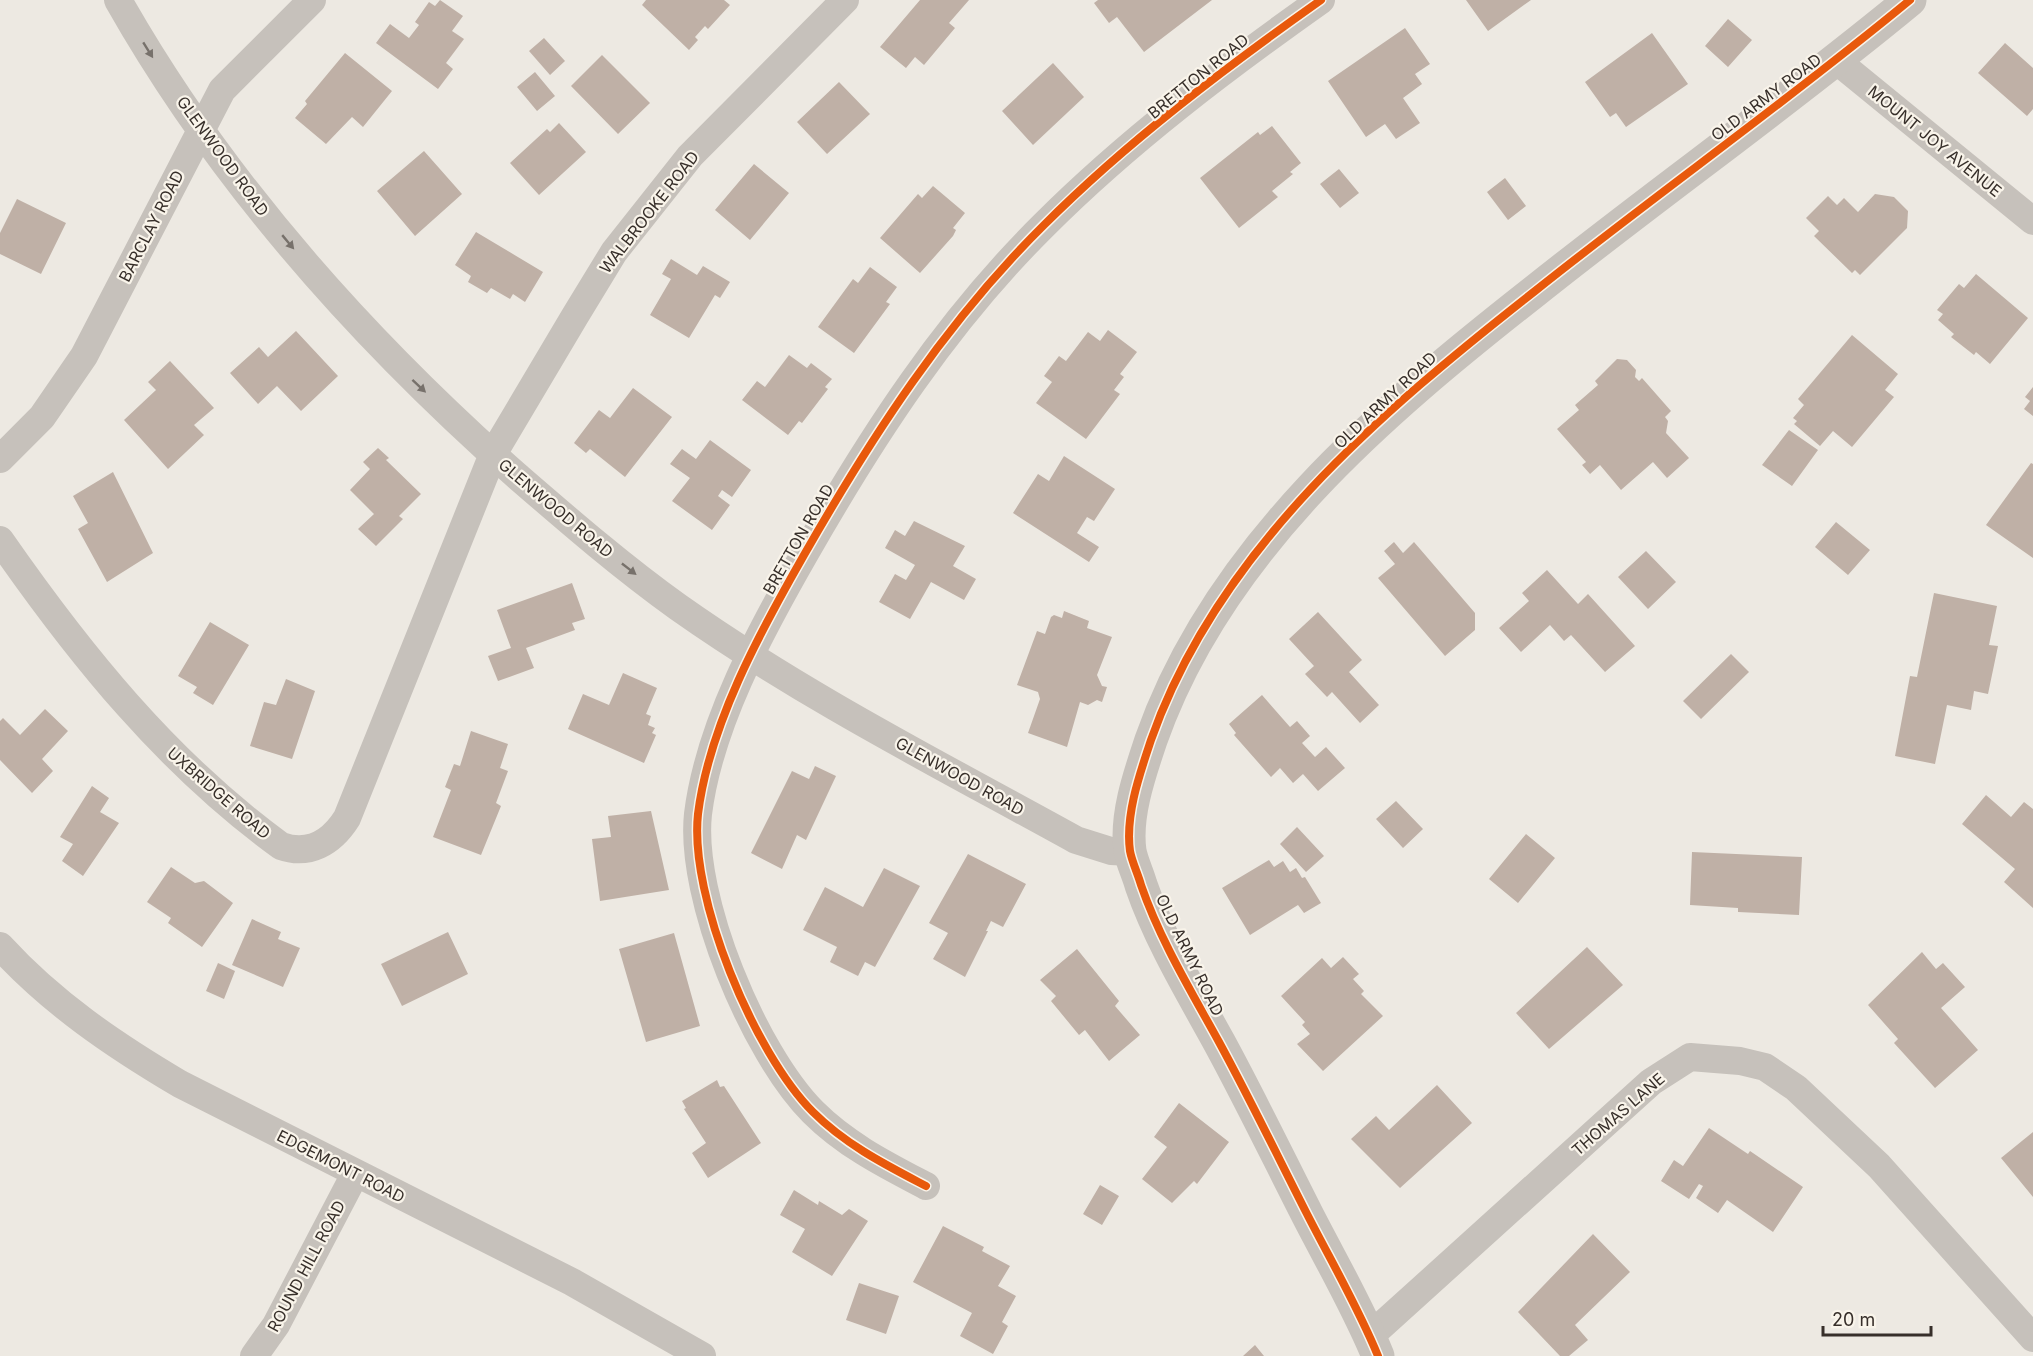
<svg xmlns="http://www.w3.org/2000/svg" width="2033" height="1356" font-family="Inter,sans-serif">
<style>
.building{fill:#bfb0a6}
.lines{fill:none;stroke-linecap:round;stroke-linejoin:round}
.minor{stroke:#c6c1bb;stroke-width:28}
.tertiary{stroke:#c6c1bb;stroke-width:33}
.cycleway-casing{stroke:#f9f4ea;stroke-width:11}
.cycleway{stroke:#e8590c;stroke-width:8}
.oneway{fill:#77716b}
.labels{text-anchor:middle;stroke-width:4.5;stroke-linejoin:round;paint-order:stroke}
.street-label{font-size:16px;fill:#372f2a;stroke:#f9f4ea}
</style>
<rect width="100%" height="100%" fill="#ede9e2"/>
<path class="building" d="M440,0L463,16L452,31L464,39L446,63L453,69L438,89L376,43L390,24L409,38L419,25L415,22L429,2L435,6Z
M646,0H724L730,5L708,29L705,26L695,37L698,40L689,50L642,5Z
M920,0H969L949,23L955,28L924,65L915,57L906,68L880,47Z
M1098,0H1212L1144,52L1117,17L1109,23L1094,3Z
M1466,0H1531L1488,31Z
M1728,19L1752,40L1728,67L1705,46Z
M1405,28L1430,64L1415,74L1422,84L1403,98L1420,123L1396,139L1385,124L1366,137L1328,81Z
M1652,33L1688,84L1626,127L1616,113L1610,117L1585,82Z
M544,38L565,61L550,75L529,51Z
M2005,43L2033,68V109L2027,116L1978,73Z
M345,53L392,91L363,127L352,117L326,144L295,118L307,104L305,101Z
M602,55L650,103L618,134L571,86Z
M1053,63L1084,97L1033,145L1002,111Z
M535,72L555,96L537,111L517,87Z
M839,82L870,114L827,154L797,122Z
M559,123L586,152L539,195L510,163L547,129L550,132Z
M1272,126L1301,163L1290,172L1293,174L1272,191L1278,197L1239,228L1200,178L1258,132L1260,135Z
M424,151L462,194L415,236L377,191Z
M754,164L789,193L750,240L715,210Z
M1339,169L1359,193L1340,208L1320,184Z
M1505,178L1526,206L1508,220L1487,192Z
M933,186L965,213L953,228L956,230L953,236L920,273L880,238L918,194L922,198Z
M1875,194L1894,197L1908,211L1907,228L1860,275L1855,270L1852,273L1814,236L1819,231L1806,218L1828,196L1837,205L1844,198L1858,212Z
M17,199L66,223L41,274L0,254V233Z
M476,232L543,272L525,302L513,294L510,299L491,288L487,293L468,282L471,276L455,265Z
M671,259L697,275L703,266L730,282L720,298L715,295L689,338L650,315L671,279L662,274Z
M870,267L897,287L886,302L890,304L854,353L818,327L853,279L858,283Z
M1976,274L2028,318L1990,364L1976,352L1974,355L1951,337L1954,334L1938,320L1943,314L1937,310L1959,284L1964,288Z
M1108,330L1137,352L1120,374L1124,377L1114,390L1120,394L1086,439L1036,403L1052,382L1044,376L1059,356L1066,361L1088,332L1100,341Z
M296,331L338,376L301,411L277,386L258,404L230,373L259,347L268,357Z
M1852,335L1898,374L1885,390L1894,397L1852,447L1833,431L1820,446L1794,424L1797,421L1793,418L1804,405L1798,399Z
M789,355L807,368L811,363L832,379L825,387L828,389L802,423L799,421L788,435L742,400L757,381L765,387Z
M1617,359L1627,360L1636,370L1635,377L1639,381L1642,378L1671,411L1665,417L1668,421L1666,433L1689,458L1667,478L1653,462L1621,490L1600,465L1590,474L1582,465L1586,462L1557,429L1579,410L1575,405L1598,385L1595,381Z
M170,361L214,408L194,425L204,435L168,469L124,420L156,390L148,382Z
M2033,387V416L2024,409L2030,401L2025,397Z
M633,388L672,417L625,477L590,449L586,453L574,443L599,410L610,418Z
M1789,430L1818,450L1792,486L1762,465Z
M710,440L751,470L732,497L722,490L718,496L730,505L712,530L672,501L690,478L670,464L682,449L696,459Z
M378,448L389,458L386,460L421,494L399,516L403,519L376,546L358,529L374,514L350,490L370,469L363,462Z
M1064,456L1115,489L1094,521L1087,517L1077,533L1099,547L1089,562L1013,513L1038,474L1049,481Z
M2031,463L2033,464V558L1986,525Z
M113,472L153,553L107,582L78,529L88,523L73,496Z
M914,521L965,546L953,566L976,579L964,600L931,582L910,619L879,602L895,574L906,580L915,565L885,548L895,530L905,536Z
M1836,522L1870,550L1848,575L1815,547Z
M1394,542L1403,553L1414,542L1475,613V630L1445,656L1378,578L1395,564L1384,551Z
M1646,551L1676,582L1648,609L1618,577Z
M1547,570L1578,604L1588,594L1635,646L1605,672L1571,635L1564,641L1550,625L1521,652L1499,628L1529,601L1522,593Z
M572,583L585,619L572,623L575,630L526,648L534,668L498,681L488,656L511,648L497,610Z
M1934,593L1997,606L1989,645L1998,646L1988,694L1974,691L1971,710L1947,705L1935,764L1895,756L1910,676L1917,677Z
M1064,611L1089,621L1087,628L1112,637L1097,675L1102,686L1107,687L1102,702L1097,700L1088,705L1080,702L1067,747L1028,733L1040,699L1038,692L1017,685L1037,631L1045,634L1051,617L1054,615L1062,618Z
M1318,612L1362,660L1349,672L1379,705L1360,723L1332,692L1327,697L1305,674L1314,666L1289,639Z
M210,622L249,645L213,705L193,693L197,687L178,676Z
M1731,654L1749,672L1701,719L1683,701Z
M623,673L657,688L646,714L651,716L648,725L655,728L652,733L656,735L644,763L568,729L583,694L609,705Z
M286,679L315,691L292,759L250,746L264,702L276,705Z
M1262,695L1290,727L1297,721L1310,736L1302,743L1315,757L1326,747L1345,768L1318,791L1303,774L1293,783L1280,768L1271,777L1234,735L1236,733L1229,724Z
M45,709L68,731L42,759L53,771L32,793L0,760V721L3,718L20,735Z
M471,731L508,744L500,768L508,771L496,803L501,806L481,855L433,837L451,790L445,787L454,764L460,766Z
M815,766L836,776L806,840L797,835L782,869L751,853L792,771L809,779Z
M92,786L109,798L100,812L119,823L83,876L62,861L73,844L60,837Z
M1986,795L2011,817L2024,802L2033,809V908L2004,882L2015,869L1962,824Z
M1396,801L1423,829L1403,848L1376,819Z
M651,811L669,890L600,901L592,839L611,837L608,816Z
M1297,827L1324,856L1306,872L1280,844Z
M1526,834L1555,858L1518,903L1489,879Z
M1692,852L1802,857L1799,915L1738,912V908L1690,905Z
M968,854L1026,884L1003,927L991,921L986,931H988L965,977L933,959L948,933L929,923Z
M1269,860L1274,867L1283,861L1290,872L1296,868L1302,878L1305,877L1321,903L1304,913L1298,905L1250,935L1222,888Z
M171,867L195,883L204,881L233,903L202,947L168,923L171,918L147,902Z
M884,868L920,886L875,967L865,962L858,976L830,962L837,947L803,930L825,887L863,907Z
M252,919L281,932L278,939L300,948L283,987L232,965Z
M448,932L468,974L402,1006L381,964Z
M674,933L700,1026L646,1042L619,949Z
M1587,947L1623,985L1549,1049L1516,1013Z
M1077,949L1119,1001L1115,1006L1140,1035L1109,1061L1085,1030L1079,1035L1051,1001L1056,996L1040,980Z
M1922,952L1936,969L1943,963L1965,987L1941,1008L1978,1050L1935,1088L1894,1043L1898,1039L1868,1005Z
M1343,957L1359,974L1353,979L1364,991L1361,994L1383,1016L1323,1071L1297,1044L1310,1034L1302,1025L1305,1022L1281,996L1322,958L1331,968Z
M218,963L235,971L224,999L206,991Z
M717,1080L720,1087L724,1086L761,1143L708,1178L692,1153L706,1143L684,1109L686,1108L682,1101Z
M1437,1085L1472,1123L1400,1188L1351,1139L1376,1116L1389,1130Z
M1179,1103L1229,1142L1197,1184L1194,1181L1172,1203L1142,1179L1167,1147L1154,1137Z
M1709,1128L1748,1154L1750,1151L1803,1187L1773,1232L1727,1200L1718,1213L1696,1198L1703,1186L1699,1184L1689,1199L1661,1181L1674,1160L1683,1166Z
M2033,1132V1197L2001,1158Z
M1100,1185L1119,1196L1102,1225L1083,1214Z
M794,1190L818,1205L819,1201L842,1215L849,1209L868,1221L832,1276L792,1252L805,1229L780,1215Z
M943,1226L984,1247L982,1251L1010,1266L998,1286L1016,1296L1002,1322L1008,1326L993,1354L960,1336L972,1313L913,1282Z
M1593,1234L1630,1272L1575,1325L1588,1340L1569,1356H1560L1518,1312Z
M859,1283L899,1296L886,1334L846,1320Z
M1255,1345L1264,1356H1243Z"/>
<g class="lines">
<path class="minor" d="M118,0C221,182 361,338 517,476C569,521 622,567 678,607C804,696 942,766 1076,840L1111,851L1130,852
M1837,61L2033,221
M0,459L42,417L84,356L222,90L312,0
M0,540C80,655 167,763 281,846C309,856 332,842 347,818L493,454L575,316L614,252L690,156L845,0
M0,946C52,1003 114,1045 180,1084L572,1282L702,1356
M926,1186C886,1165 846,1145 813,1112C754,1053 689,897 698,814C709,725 760,632 804,555C872,436 946,322 1044,225C1128,141 1225,68 1321,0
M1370,1336L1651,1082L1690,1057L1740,1061L1765,1067L1796,1088L1879,1166L2033,1338
M254,1356L276,1325L355,1174"/>
<path class="tertiary" d="M1378,1356C1358,1307 1331,1261 1307,1214C1278,1157 1250,1099 1219,1042C1191,991 1160,940 1141,885C1138,874 1132,862 1130,851C1125,815 1140,773 1151,740C1218,549 1381,412 1535,291C1659,192 1788,101 1910,0"/>
<defs>
<path id="cycleway" d="M926,1186C886,1165 846,1145 813,1112C754,1053 689,897 698,814C709,725 760,632 804,555C872,436 946,322 1044,225C1128,141 1225,68 1321,0
M1378,1356C1358,1307 1331,1261 1307,1214C1278,1157 1250,1099 1219,1042C1191,991 1160,940 1141,885C1138,874 1132,862 1130,851C1125,815 1140,773 1151,740C1218,549 1381,412 1535,291C1659,192 1788,101 1910,0"/>
</defs>
<use href="#cycleway" class="cycleway-casing"/>
<use href="#cycleway" class="cycleway"/>
</g>
<defs><path id="oneway-solid" d="M-6-.8H1V-3.2L6.5 0L1 3.2V.8H-6Z" transform="scale(1.5)"/></defs>
<g class="oneway">
<use href="#oneway-solid" transform="translate(148 50) rotate(58)"/>
<use href="#oneway-solid" transform="translate(288 242) rotate(50)"/>
<use href="#oneway-solid" transform="translate(419 386) rotate(43)"/>
<use href="#oneway-solid" transform="translate(629 569) rotate(38)"/>
</g>
<g class="labels">
<g class="street-label">
<text transform="translate(1198 76) rotate(-39)" y="6">BRETTON ROAD</text>
<text transform="translate(1766 97) rotate(-37)" y="6">OLD ARMY ROAD</text>
<text transform="translate(1935 141) rotate(39)" y="6">MOUNT JOY AVENUE</text>
<text transform="translate(223 156) rotate(54)" y="6">GLENWOOD ROAD</text>
<text transform="translate(649 212) rotate(-52)" y="6">WALBROOKE ROAD</text>
<text transform="translate(151 226) rotate(-63)" y="6">BARCLAY ROAD</text>
<text transform="translate(1385 400) rotate(-43)" y="6">OLD ARMY ROAD</text>
<text transform="translate(556 508) rotate(40)" y="6">GLENWOOD ROAD</text>
<text transform="translate(798 539) rotate(-60)" y="6">BRETTON ROAD</text>
<text transform="translate(960 776) rotate(29)" y="6">GLENWOOD ROAD</text>
<text transform="translate(219 793) rotate(41)" y="6">UXBRIDGE ROAD</text>
<text transform="translate(1190 955) rotate(64)" y="6">OLD ARMY ROAD</text>
<text transform="translate(1618 1114) rotate(-41)" y="6">THOMAS LANE</text>
<text transform="translate(341 1166) rotate(27)" y="6">EDGEMONT ROAD</text>
<text transform="translate(306 1266) rotate(-62)" y="6">ROUND HILL ROAD</text>
</g>
</g>
<path d="M1823 1326v9h108v-9" fill="none" stroke="#372f2a" stroke-width="3"/>
<text x="1832" y="1326" font-size="18" fill="#372f2a" stroke="#f9f4ea" stroke-width="4.5" paint-order="stroke">20 m</text>
</svg>
